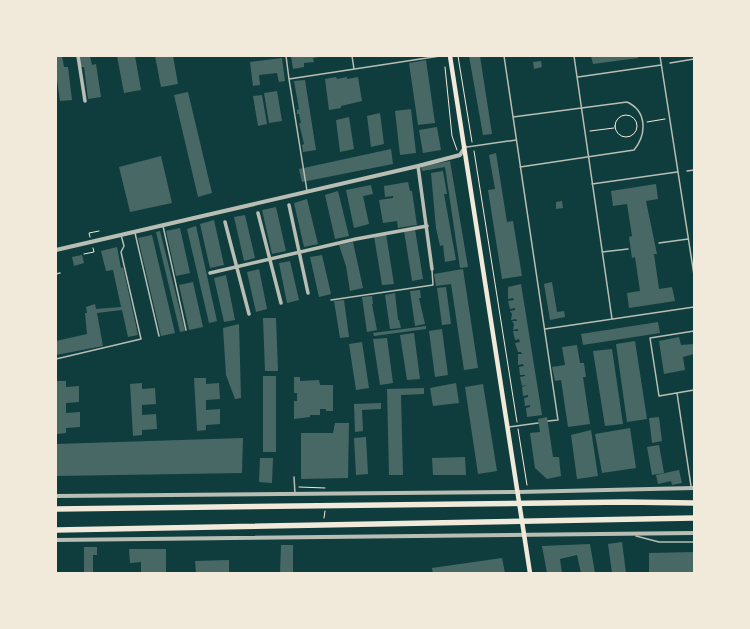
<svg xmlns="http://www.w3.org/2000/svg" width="750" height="629" font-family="Spectral,serif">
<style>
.building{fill:#486865}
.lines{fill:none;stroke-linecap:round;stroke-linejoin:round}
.path{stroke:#f1e9da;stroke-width:1}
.service{stroke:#b8beb3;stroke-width:1.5}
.minor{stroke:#b8beb3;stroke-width:3.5}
.tertiary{stroke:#b8beb3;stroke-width:4}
.secondary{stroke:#f1e9da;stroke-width:4.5}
.primary{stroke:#f1e9da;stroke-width:5.5}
</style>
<rect width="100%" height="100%" fill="#0f3d3e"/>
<path class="building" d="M56,56H62L64,67H68L72,100L60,101L56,73Z
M78,56H90L92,65L96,64L101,97L88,99L84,67H80Z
M117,56H135L141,90L124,93Z
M155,56H173L178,84L161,87Z
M291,56H319V57L313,58L314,62L304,63V67L293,69Z
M469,56H480L492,134L483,135Z
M591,56H638V58L593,64Z
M282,58L285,81L279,82L277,73L259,75L260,85L253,86L250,62Z
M426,60L435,123L418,125L409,63Z
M541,61L542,67L534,69L533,62Z
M336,77L337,79L347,77V79L358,77L362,101L341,106V108L329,110L325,79Z
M305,80L316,150L303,152L302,145L304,144L299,123H301L299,114H297V110L299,109L294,81Z
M277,91L282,121L269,123L264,93Z
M188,92L212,193L198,197L174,95Z
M262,95L267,124L258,126L253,96Z
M411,109L416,153L400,155L395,111Z
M380,113L384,144L371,147L367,116Z
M349,117L354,149L340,152L336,120Z
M437,127L441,150L423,153L419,130Z
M391,149L393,164L302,182L299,169Z
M496,153L507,222L513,221L522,276L502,279L488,190L495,189L489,155Z
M161,156L172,203L130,212L119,167Z
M450,161L468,267L460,268L445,167L422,171L421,166Z
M443,171L447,194H444L456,260L445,262L443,245L440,246L436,228L431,173Z
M408,182L410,191H412L417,225L398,228L397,221L383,223L379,200L393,198V196L385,197L384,186Z
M656,184L658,199L646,201L657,254H654L659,289L672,287L675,301L629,308L627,293L640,291L635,257L632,258L629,237L632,236L627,204L613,206L611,191Z
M371,185L373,194L363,196L369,224L354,228L346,190Z
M338,191L349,236L335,239L325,195Z
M307,199L318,244L304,247L294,203Z
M562,201L563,208L556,209V202Z
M276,207L286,251L272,254L262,210Z
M245,215L255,258L244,261L234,217Z
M214,220L224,265L210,268L200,224Z
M196,226L217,321L209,323L187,229Z
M180,228L190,273L176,276L166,231Z
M415,229L423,279L412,281L404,231Z
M160,231L185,331L180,332L156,232Z
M386,234L394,284L382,285L374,236Z
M152,235L175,333L161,336L138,238Z
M353,242L363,288L350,291L346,266L339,245Z
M117,247L121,268L123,267L138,335L128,337L122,310L97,313L103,346L56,355V341L87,334L85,313H87L86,307L95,304L96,309L121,307L113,270L106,271L101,251Z
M82,255L84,263L74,266L72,257Z
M322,255L331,294L319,297L310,257Z
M290,261L299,300L287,303L279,263Z
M259,269L267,309L256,312L247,272Z
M463,269L478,368L464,370L451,284L436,286L434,274Z
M226,275L235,320L224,322L214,278Z
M193,282L203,327L189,330L179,285Z
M552,282L557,312L564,311L565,317L550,320L544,284Z
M521,284L542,415L527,417L526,408L530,407V405L525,406L524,398L528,397V395L523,396L522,387L527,385L522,386L520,377L525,376V375H520L519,367L524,366L523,364L518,365V354H522L521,352H518L515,343L520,342L519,339L515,340L513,331H518V329L513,330L514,324L512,321H517L516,319L511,320L512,314L510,311L515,310V308L510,309L508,301L514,300L513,298L508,299V287Z
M446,287L451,324L442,325L437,288Z
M420,290L421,298H419L425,324L415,326L410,291Z
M395,293L398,320H399L401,328L390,329L385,295Z
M372,296L373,304H372L377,330L367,332L362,297Z
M344,300L349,337L340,338L334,301Z
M263,318H276L278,371H265Z
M658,322L660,333L583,345L581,334Z
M239,324L241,398L235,399L226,375L223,328Z
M426,326V329L374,336L373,333Z
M442,329L448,375L435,377L429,331Z
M414,333L420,379L407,380L400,335Z
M679,337L681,345L694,344V354L683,357L685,370L664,374L659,341Z
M387,338L393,383L380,385L373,339Z
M635,341L647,419L627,422L616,344Z
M362,342L369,388L356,390L349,344Z
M577,345L580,363H584L586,377H583L590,424L568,427L561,380L555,381L552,367L565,365L562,347Z
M612,349L623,424L605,426L593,351Z
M263,376H276V452H263Z
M294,377H300V381L319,380L320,385H333V411H326V409H320V415H310V417L294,419V401H297V393H294Z
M194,378H206V384L219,383L220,399L206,400V410L220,409V424L206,425V430L197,431Z
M56,381H66V387L79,386V402L66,403V413L80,412V427L66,428V433L57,434Z
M142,383V389L155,388L156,404L142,405V415L156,414L157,429L142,430V435L133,436L130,384Z
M456,383L459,403L433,406L430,388Z
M483,384L497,471L478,474L465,387Z
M424,388V394L401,395L403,475H389L387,389Z
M381,403V409L362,410L363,431L355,432L354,404Z
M547,417L553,457H559L561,476L547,479L535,468L530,433L540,432L538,419Z
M659,417L662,441L652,443L649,418Z
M335,423H349L348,478L301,479V433H333Z
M630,428L636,468L602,473L595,434Z
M591,430L598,476L577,479L571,435Z
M366,437L368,474L356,475L354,438Z
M243,438L242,473L56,476V444Z
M659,445L664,473L652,475L647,447Z
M465,457L466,475H433L432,458Z
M260,458H273L272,483L259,482Z
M679,470L682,483L672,485L671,481L658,484L656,475Z
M622,542L626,573H612L608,544Z
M590,544L595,573H581L577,555L560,559L562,573H547L542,546Z
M281,545H293V573H280Z
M84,547H97V555H93V573H84Z
M129,549H166V573H141V562L130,563Z
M694,552V573H649V553Z
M502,558L505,573H433L432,568Z
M229,560V573H196L195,561Z"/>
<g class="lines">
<path class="path" d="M458,56L472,142
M445,67L452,136L457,150
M615 126a11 11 0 1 1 22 0a11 11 0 1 1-22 0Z
M647,122L665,119
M590,131L614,128
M474,151L517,422
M90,237L89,233L99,231
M84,254L94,252L93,248
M518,429L527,485
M299,487L325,488
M324,518L325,511"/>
<path class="service" d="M286,56L289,79L440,56
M352,56L354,69
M504,56L558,420L548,421
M574,56L612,319
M660,56L694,275
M670,63L694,59
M578,77L661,65
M289,79L307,191
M513,117L627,102C647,111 647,134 634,150L520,167
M467,147L516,140
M687,171L694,170
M592,184L677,172
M163,226L186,330
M135,233L159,336
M659,243L688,239
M602,252L628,249
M56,274L60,273
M331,300L433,285L432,270
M545,329L694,307
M694,331L650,338L659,396L694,390
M56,359L141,339L121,252L124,246L121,235
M677,393L691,486
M509,427L538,423
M294,477L295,494
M636,536L659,542H694"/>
<path class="minor" d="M78,56L85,101
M418,166L432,269
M289,205L308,293
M258,213L281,303
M225,222L249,314
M210,273L356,239L427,226"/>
<path class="tertiary" d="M56,250L418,166L460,155L465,147
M56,496L519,492L694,488
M56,540L694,533"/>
<path class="secondary" d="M450,56L530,573"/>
<path class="primary" d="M56,509L625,502L694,503
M56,530L694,518"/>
</g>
<rect width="750" height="629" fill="none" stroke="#f1e9da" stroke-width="114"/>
</svg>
